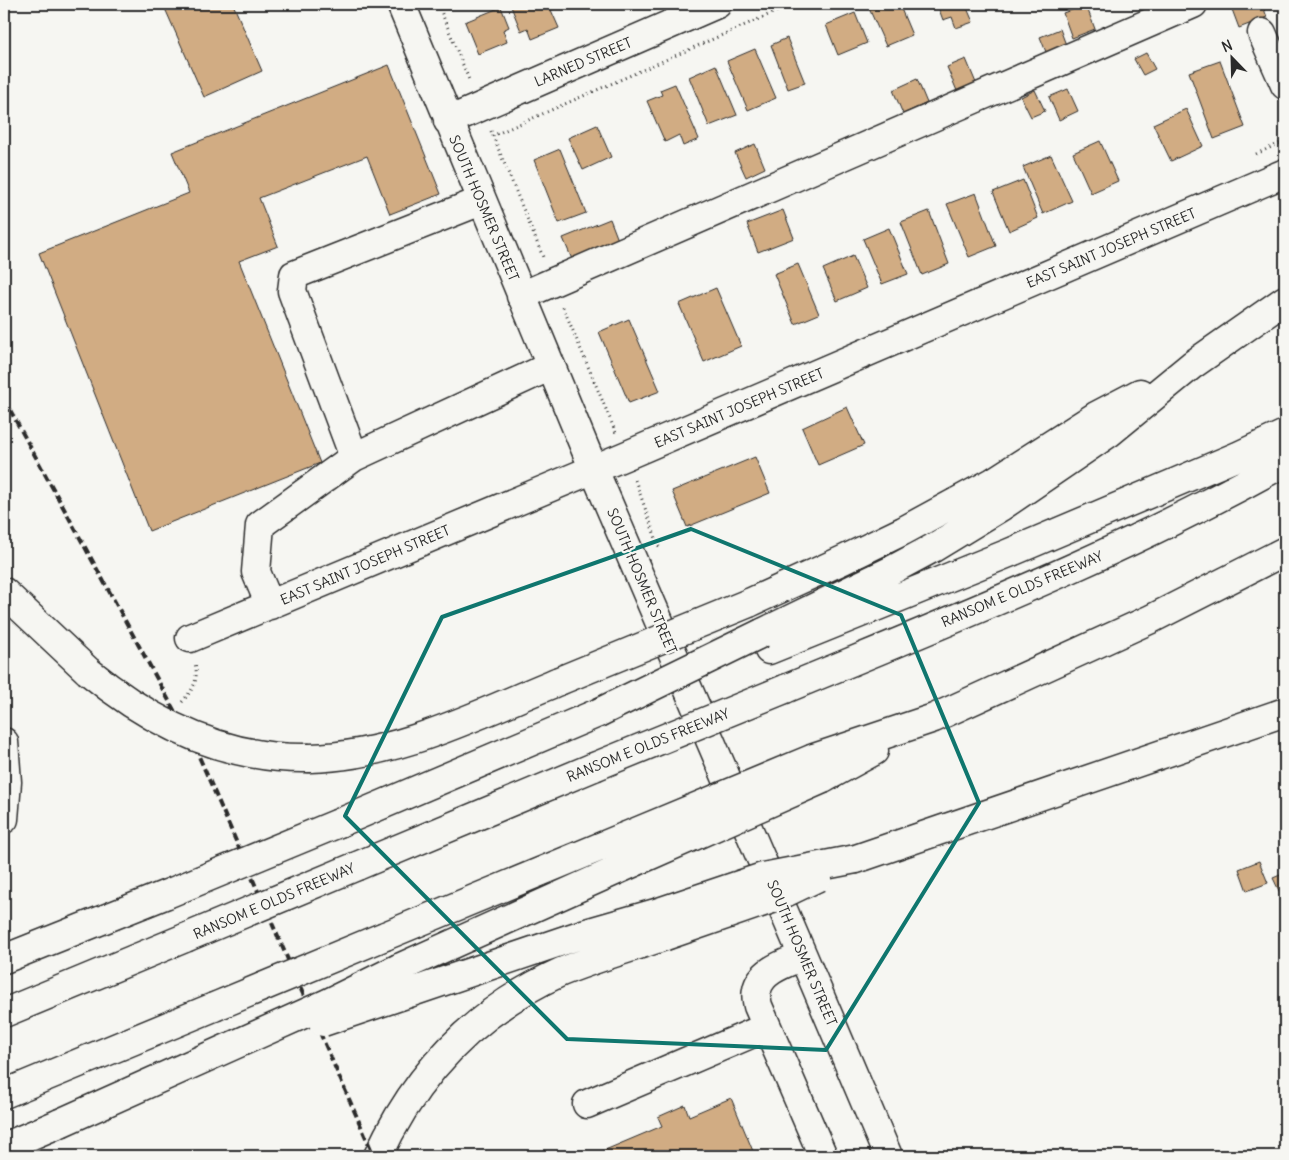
<svg xmlns="http://www.w3.org/2000/svg" width="1289" height="1160" font-family="Delius,sans-serif">
<style>
.building{fill:#d1ac83;stroke:#2b2b2b}
.lines{fill:none;stroke-linecap:round;stroke-linejoin:round}
.minor-casing{stroke:#2b2b2b;stroke-width:31}
.highway-casing{stroke:#2b2b2b;stroke-width:31}
.path{stroke:#2b2b2b;stroke-width:3;stroke-dasharray:1 4;stroke-linecap:butt}
.minor{stroke:#f6f6f2;stroke-width:28}
.highway{stroke:#f6f6f2;stroke-width:28}
.rail{stroke:#2b2b2b;stroke-width:4;stroke-dasharray:8 4;stroke-linecap:butt}
.highway-bridge-casing{stroke:#2b2b2b;stroke-width:31;stroke-linecap:butt}
.highway-bridge{stroke:#f6f6f2;stroke-width:28}
.marked{fill:none;stroke:#0f766e;stroke-width:4;stroke-linejoin:round}
.labels{text-anchor:middle;stroke-width:4.5;stroke-linejoin:round;paint-order:stroke}
.street-label{font-size:14px;fill:#2b2b2b;stroke:#f6f6f2}
</style>
<rect width="100%" height="100%" fill="#f6f6f2"/>
<filter id="ink" filterUnits="userSpaceOnUse"><feTurbulence type="fractalNoise" baseFrequency=".02" numOctaves="2"/><feDisplacementMap in="SourceGraphic" scale="10" xChannelSelector="R" yChannelSelector="G"/><feConvolveMatrix kernelMatrix="1 2 1 2 8 2 1 2 1" color-interpolation-filters="sRGB"/></filter>
<g filter="url(#ink)">
<path class="building" d="M163,4H233L262,71L204,97Z
M510,4H561V6L551,10L559,28L532,39L528,28L521,31Z
M867,4H899L912,35L886,46Z
M937,4H979L967,8L973,22L956,28L952,17L943,20Z
M1230,4H1262L1267,17L1239,28Z
M1086,5L1095,29L1072,38L1063,13Z
M501,7L509,27L503,30L507,42L478,54L465,22Z
M855,13L867,43L838,55L826,25Z
M1060,29L1066,45L1046,52L1040,37Z
M787,38L805,83L788,89L771,45Z
M755,49L776,98L748,110L727,61Z
M1146,53L1155,69L1143,75L1134,59Z
M966,59L976,83L957,91L947,67Z
M1220,61L1245,127L1214,139L1189,72Z
M389,65L441,194L390,214L367,156L259,198L278,246L239,261L320,463L149,531L39,253L189,193L172,152Z
M716,65L737,115L709,126L689,77Z
M917,79L927,103L903,114L893,90Z
M675,84L699,139L683,146L679,135L665,142L647,101L662,95L660,90Z
M1068,89L1078,111L1059,120L1049,97Z
M1035,90L1045,111L1031,117L1021,97Z
M1186,109L1203,146L1171,161L1153,124Z
M597,125L611,157L583,170L568,138Z
M1100,141L1118,181L1091,193L1073,153Z
M755,144L765,168L746,177L735,153Z
M560,149L586,213L559,223L534,160Z
M1051,155L1072,201L1043,214L1023,167Z
M1023,180L1038,218L1009,231L993,192Z
M976,193L996,246L969,257L947,204Z
M783,210L794,238L758,252L747,224Z
M929,211L949,264L922,275L901,222Z
M610,219L620,245L574,264L563,238Z
M889,228L908,274L882,284L863,239Z
M853,256L867,288L837,301L823,269Z
M798,264L819,314L795,324L774,274Z
M716,288L741,346L704,362L679,304Z
M629,319L660,391L629,403L599,332Z
M847,407L864,445L818,465L802,428Z
M755,457L770,493L687,527L672,491Z
M1259,861L1268,883L1247,891L1239,869Z
M1285,873V896L1282,897L1273,878Z
M731,1098L755,1156H591L662,1126L658,1117L685,1105L689,1116Z"/>
<g class="lines">
<defs>
<path id="minor" d="M401,4L594,470L803,956L888,1156
M1262,33L1285,85
M448,121L717,4
M521,296L1193,4
M354,457L292,291L294,275L481,201
M270,605L256,572L260,525L354,457L551,366
M190,638L625,456L1285,173
M803,956C787,963 761,970 757,990C755,995 757,1001 758,1006L823,1156
M587,1104L767,1027"/>
<path id="highway" d="M4,592L88,671
M749,603L843,560L903,531L993,482L1096,416L1140,393
M762,633L890,571L933,548L1002,506L1109,433L1192,365L1285,300
M769,650L1009,553L1238,456L1285,434
M785,689C954,619 1125,552 1285,462
M4,742L7,782L4,819
M310,758C399,756 478,714 559,681
M814,758L934,718L1151,619L1285,551
M823,779L874,751
M339,823L598,713
M856,859L1285,712
M357,866L594,767
M385,936L624,837
M4,959L167,894
M399,968L635,862
M409,993L583,934L656,913
M4,1013L185,938
M4,1094L214,1007
M4,1147L60,1123
M378,1156C416,1073 477,1010 561,972C595,958 631,948 665,936"/>
</defs>
<use href="#minor" class="minor-casing"/>
<use href="#highway" class="highway-casing"/>
<path class="path" d="M438,4L470,82
M491,131L543,257
M492,136L793,4
M1256,154L1285,141
M563,307L616,433
M635,480L659,547
M182,702C193,689 199,681 195,663"/>
<use href="#minor" class="minor"/>
<use href="#highway" class="highway"/>
<path class="rail" d="M4,399L197,752L374,1156"/>
<defs>
<path id="highway-bridge" d="M88,671C152,724 225,760 310,758
M559,681L749,603
M598,713L762,633
M594,767L785,689
M624,837L814,758
M635,862L823,779
M167,894L339,823
M656,913L763,877L856,859
M665,936L772,899L818,877
M185,938L357,866
M214,1007L385,936
M323,1022L409,993
M60,1123L328,1003L399,968"/>
</defs>
<use href="#highway-bridge" class="highway-bridge-casing"/>
<use href="#highway-bridge" class="highway-bridge"/>
</g>
</g>
<path class="marked" d="M691,529L901,615L979,803L826,1050L567,1039L345,816L442,617Z"/>
<g class="labels">
<g class="street-label">
<text transform="translate(583 62) rotate(-23)" y="5">LARNED STREET</text>
<text transform="translate(484 208) rotate(67)" y="5">SOUTH HOSMER STREET</text>
<text transform="translate(1111 248) rotate(-23)" y="5">EAST SAINT JOSEPH STREET</text>
<text transform="translate(739 408) rotate(-23)" y="5">EAST SAINT JOSEPH STREET</text>
<text transform="translate(365 565) rotate(-23)" y="5">EAST SAINT JOSEPH STREET</text>
<text transform="translate(642 581) rotate(67)" y="5">SOUTH HOSMER STREET</text>
<text transform="translate(1022 589) rotate(-23)" y="5">RANSOM E OLDS FREEWAY</text>
<text transform="translate(648 745) rotate(-22)" y="5">RANSOM E OLDS FREEWAY</text>
<text transform="translate(274 901) rotate(-23)" y="5">RANSOM E OLDS FREEWAY</text>
<text transform="translate(802 953) rotate(67)" y="5">SOUTH HOSMER STREET</text>
</g>
</g>
<rect width="1289" height="1160" fill="none" stroke="#f6f6f2" stroke-width="20"/>
<rect x="10" y="10" width="1269" height="1140" fill="none" stroke="#2b2b2b" stroke-width="2" filter="url(#ink)"/>
<g transform="translate(1232 58) rotate(337)" stroke="#f6f6f2" stroke-width="4" paint-order="stroke">
<path d="M0-4L9 19L0 12L-9 19Z" fill="#2b2b2b"/>
<text y="-8" font-size="14" font-weight="bold" text-anchor="middle" fill="#2b2b2b">N</text>
</g>
</svg>
